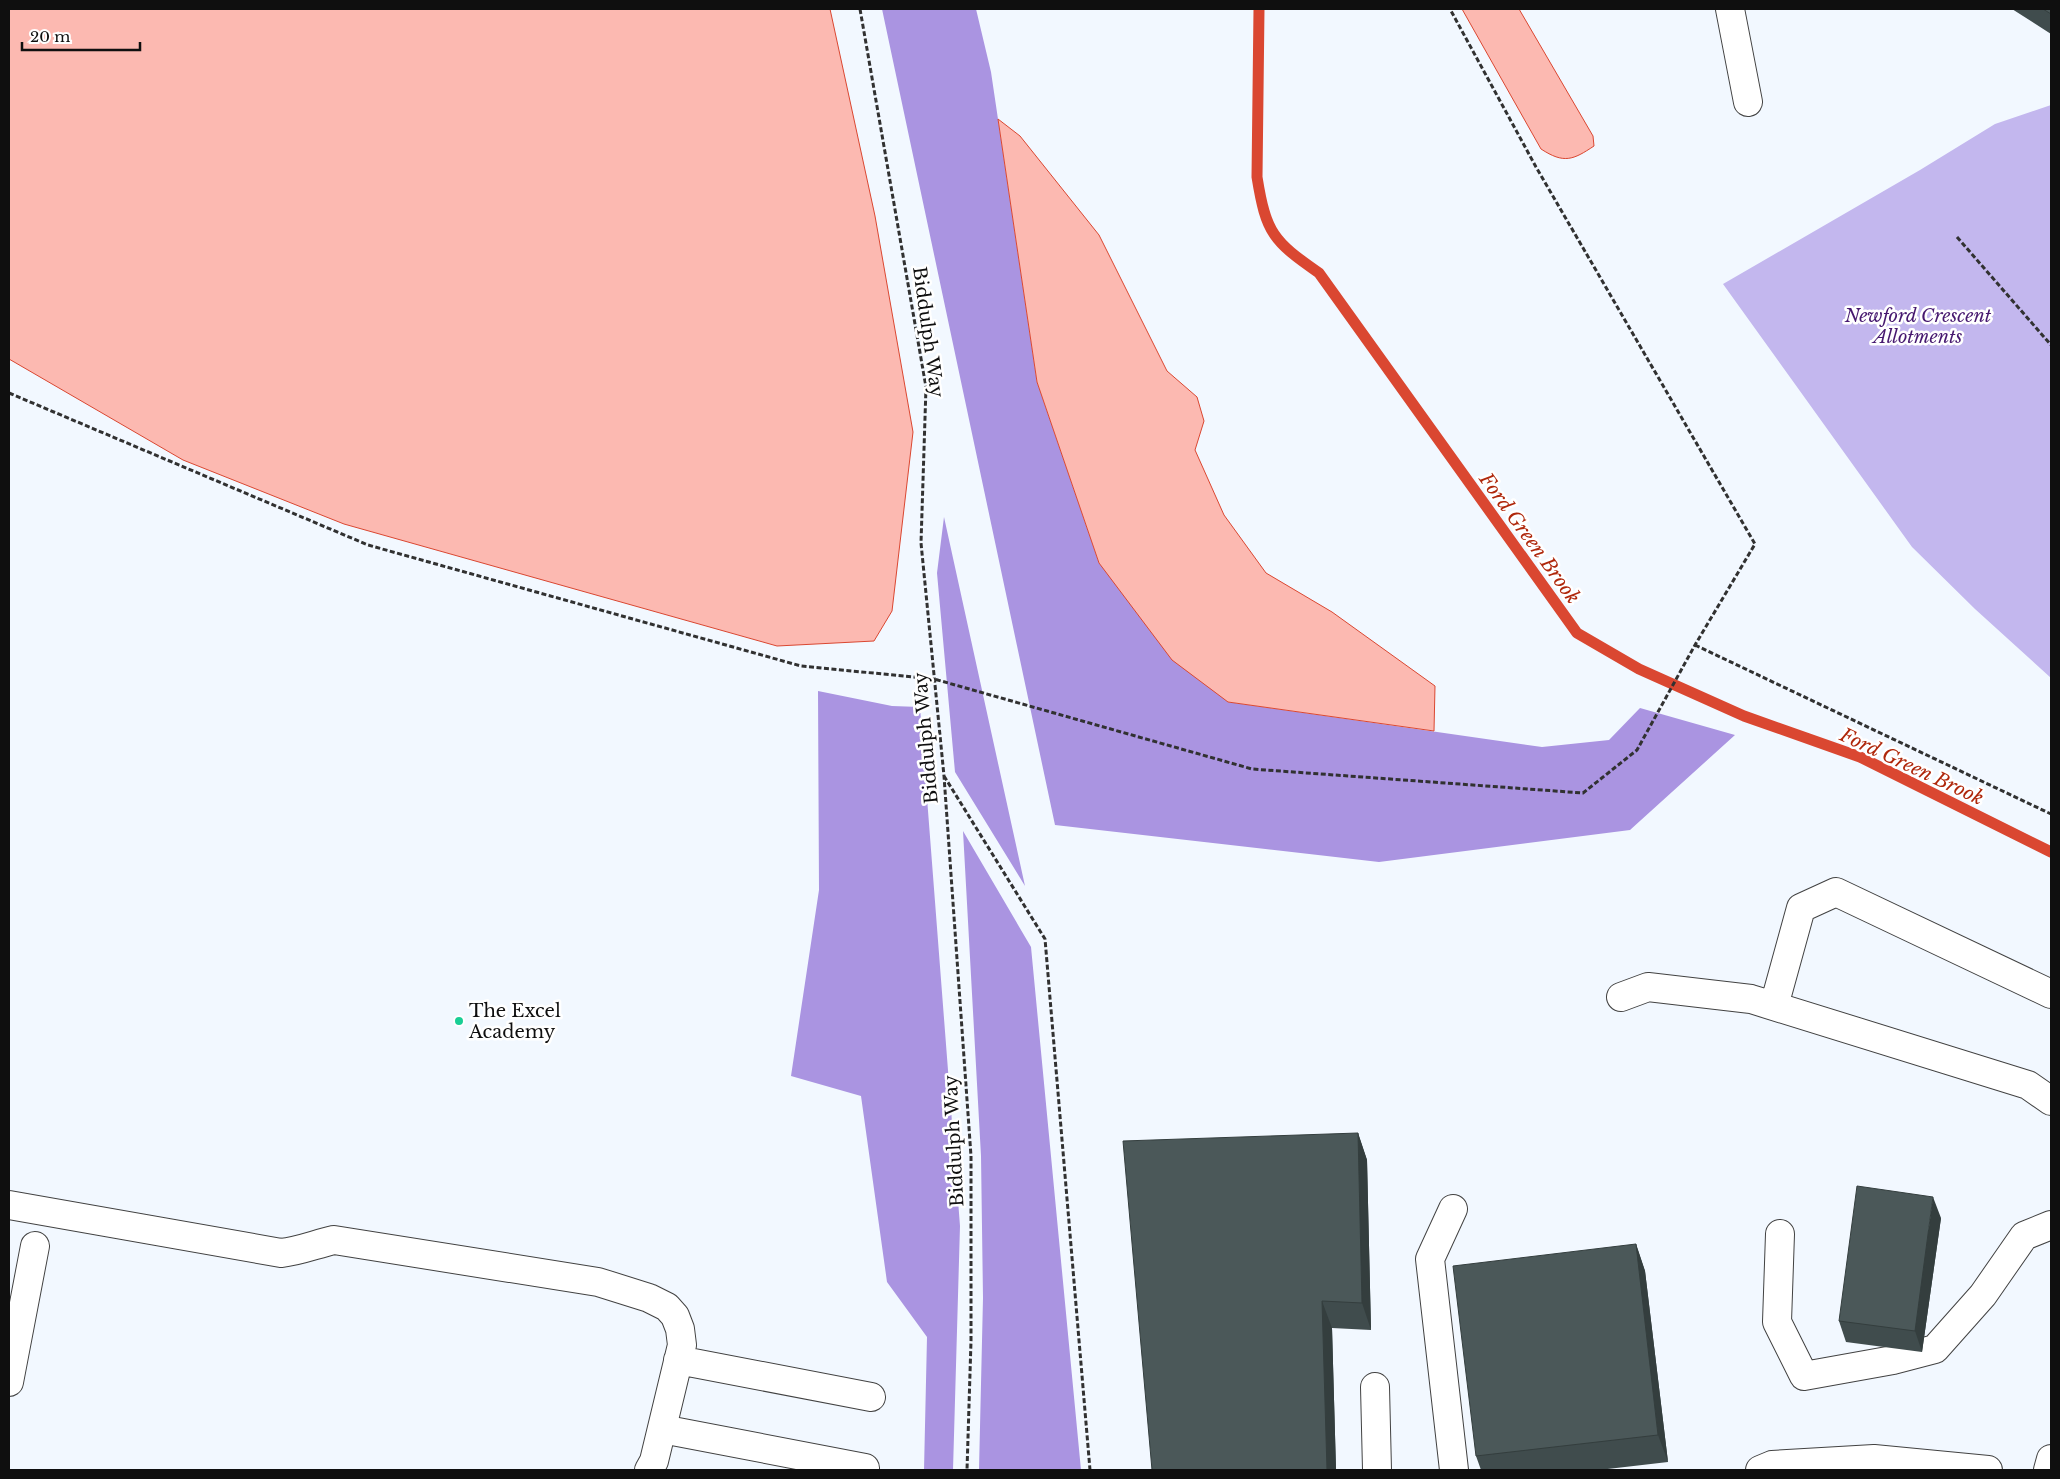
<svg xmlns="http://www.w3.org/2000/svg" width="2060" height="1479" font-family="'Libre Baskerville',serif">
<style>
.green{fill:#c3b7ee}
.forest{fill:#aa94e1}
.water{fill:#fcb9b1;stroke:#da4731}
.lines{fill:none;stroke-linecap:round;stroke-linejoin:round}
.stream{stroke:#da4731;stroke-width:11}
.minor-casing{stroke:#424242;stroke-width:30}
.path{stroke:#313131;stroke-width:3;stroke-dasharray:5 2.5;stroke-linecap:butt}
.minor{stroke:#fff;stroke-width:28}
.wall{fill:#404c4d}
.shaded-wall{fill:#343e3e}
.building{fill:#4b5859;stroke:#343e3e}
.poi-dot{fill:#19ce95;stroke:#fff;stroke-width:2}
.labels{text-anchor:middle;stroke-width:5;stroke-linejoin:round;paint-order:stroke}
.park-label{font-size:18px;font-style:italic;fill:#46186f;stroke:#fff}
.street-label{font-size:18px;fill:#0f0f0f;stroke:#fff}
.poi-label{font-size:18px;fill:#0f0f0f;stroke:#fff;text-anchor:start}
.water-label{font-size:19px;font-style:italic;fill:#af270b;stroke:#fff}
</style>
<rect width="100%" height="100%" fill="#f2f8ff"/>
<path class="green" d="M2051,105V678L1975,609L1912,547L1723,284L1920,170L1995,124Z"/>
<path class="forest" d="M882,9H976L991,72L1037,382L1099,563L1228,702L1542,747L1609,740L1640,708L1735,735L1630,830L1379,862L1055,825Z
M944,517L1025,886L955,772L937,573Z
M818,691L892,706L920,707L960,1226L953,1470H924L927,1337L887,1282L861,1096L791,1076L819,890Z
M963,831L1031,947L1081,1470H979L983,1298L981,1156Z"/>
<path class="water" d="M9,9H830L875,216L913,432L892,611L874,641L777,646L344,524L183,460L9,359Z
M1462,9H1519L1593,136L1594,146C1573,160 1564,164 1541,149Z
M998,119L1020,136L1099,235L1167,371L1197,397L1204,421L1195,450L1224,515L1266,573L1332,612L1435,686L1434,731L1228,702L1172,660L1099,563L1037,382Z"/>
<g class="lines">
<path class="stream" d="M1259,9L1257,177C1266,233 1273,241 1319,273L1577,633L1639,669L1744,716L1860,757L2051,852"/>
<defs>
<path id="minor" d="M1730,9L1748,102
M1621,997L1648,987L1751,999L2028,1085L2051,1101
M1774,1006L1801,908L1836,892L2051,994
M9,1205L281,1253C300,1251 316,1244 334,1240L598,1282L649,1298L667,1307L675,1316L680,1329L682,1345L654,1461L649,1470
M1453,1209L1430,1259L1454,1470
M1780,1234L1777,1322L1804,1376L1893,1360L1935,1349L1983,1295L2024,1236L2051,1225
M678,1360L871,1397
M9,1382L35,1246
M1375,1387L1377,1470
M662,1429L865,1468
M1760,1470L1772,1465L1874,1459L1988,1470
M2048,1470L2051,1459"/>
</defs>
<use href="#minor" class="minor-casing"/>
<path class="path" d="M860,9L926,387L921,543L944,776L971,1156V1341L967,1470
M1957,237L2051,345
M9,393L368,545L801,666L934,679L1252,769L1583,793L1637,750L1695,645L1755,544L1536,167L1450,9
M1695,645L2051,814
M944,776L1045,939L1090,1470"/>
<use href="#minor" class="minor"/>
</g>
<path class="wall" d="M2012,9H2051V34Z
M1358,1133L1367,1160L1371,1330L1332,1328L1336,1470H1152Z
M1941,1218L1922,1352L1846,1342L1839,1321Z
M1636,1244L1645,1271L1668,1462L1599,1470H1481L1476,1456Z"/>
<path class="shaded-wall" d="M1358,1133L1367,1160L1371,1330L1362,1303Z
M1933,1197L1941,1218L1922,1352L1915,1331Z
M1636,1244L1645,1271L1668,1462L1658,1435Z
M1322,1301L1332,1328L1336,1470H1327Z"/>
<path class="building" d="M2043,9H2051V14Z
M1358,1133L1362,1303L1322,1301L1327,1470H1152L1123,1141Z
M1857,1186L1933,1197L1915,1331L1839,1321Z
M1636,1244L1658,1435L1476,1456L1453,1266Z"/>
<circle class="poi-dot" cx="459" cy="1021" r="5"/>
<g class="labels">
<g class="park-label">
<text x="1918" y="322">Newford Crescent<tspan x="1918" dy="21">Allotments</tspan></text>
</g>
<g class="street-label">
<text transform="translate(928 332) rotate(82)" y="6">Biddulph Way</text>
<text transform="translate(926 738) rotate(-95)" y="6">Biddulph Way</text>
<text transform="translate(954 1141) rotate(-93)" y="6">Biddulph Way</text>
</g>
<g class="poi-label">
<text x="469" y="1017">The Excel<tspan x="469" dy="21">Academy</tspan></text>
</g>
<g class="water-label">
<text transform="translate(1530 538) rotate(54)" y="7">Ford Green Brook</text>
<text transform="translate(1912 766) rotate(25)" y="7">Ford Green Brook</text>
</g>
</g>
<rect width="2060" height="1479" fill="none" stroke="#0f0f0f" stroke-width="20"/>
<path d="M22 42v8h118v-8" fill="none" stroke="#0f0f0f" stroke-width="2.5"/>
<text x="30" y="42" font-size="15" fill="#0f0f0f" stroke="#ffffff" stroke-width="4" paint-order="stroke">20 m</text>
</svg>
